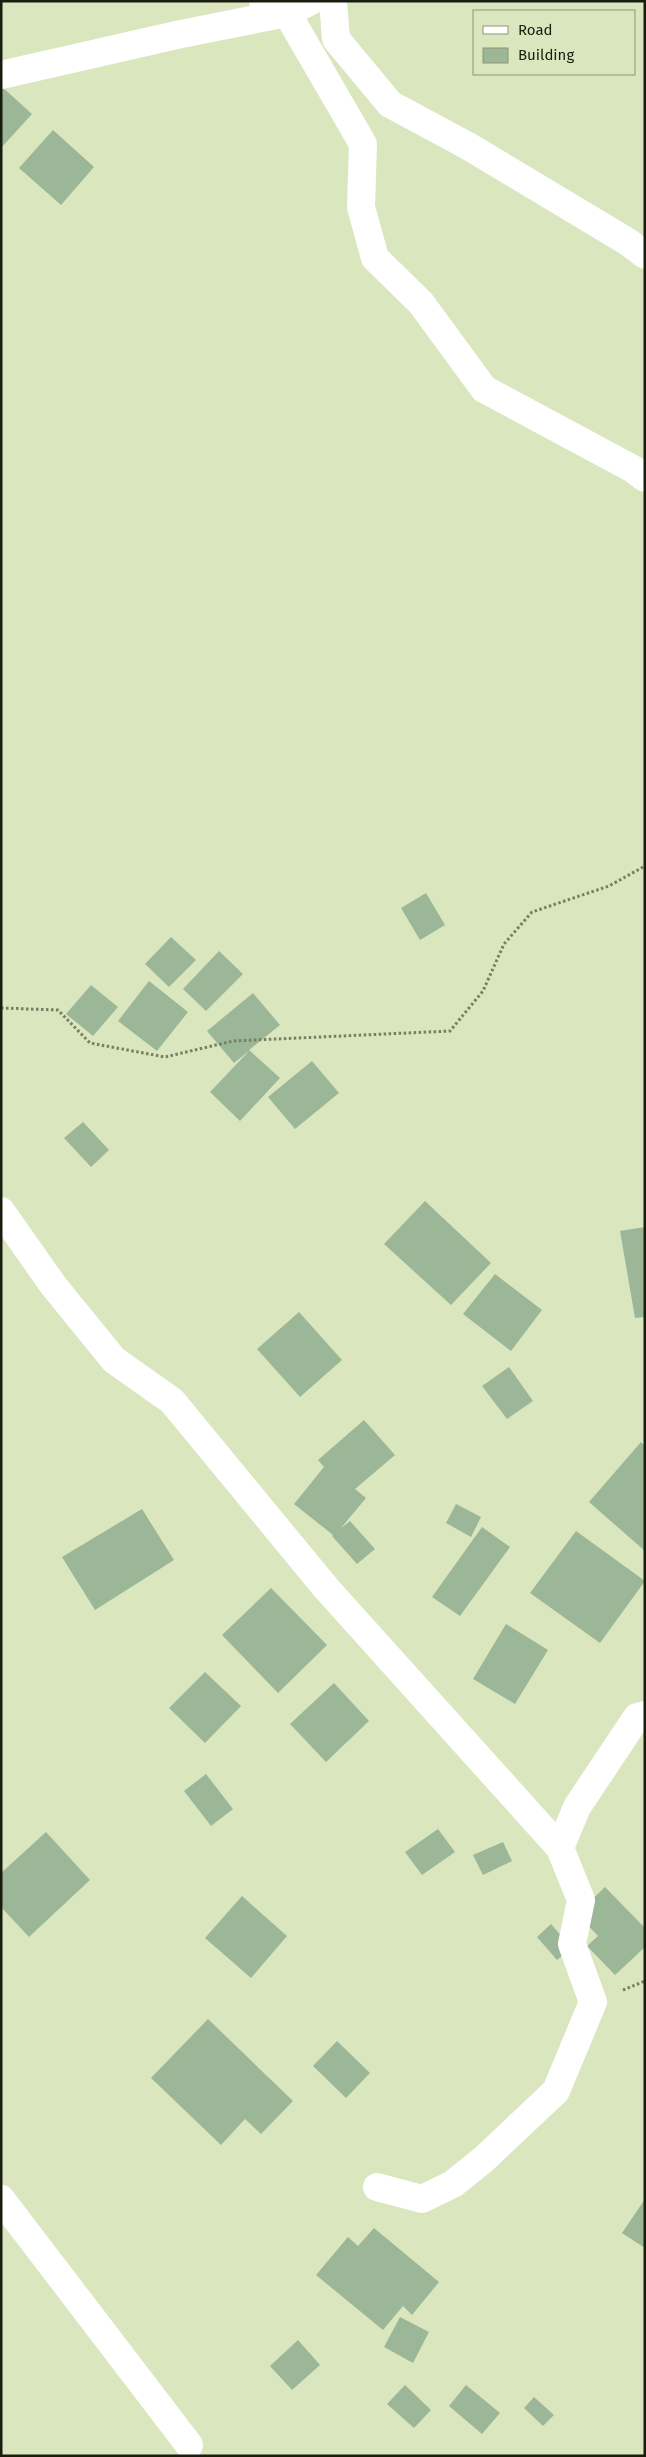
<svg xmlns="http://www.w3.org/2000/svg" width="646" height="2457" font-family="'Fira Sans',sans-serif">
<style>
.building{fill:#9cb797}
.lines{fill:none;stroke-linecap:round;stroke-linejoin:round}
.path{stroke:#767e64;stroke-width:3;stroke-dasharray:2.5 2.5;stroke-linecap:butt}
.minor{stroke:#fff;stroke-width:28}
</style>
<rect width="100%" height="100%" fill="#dae6be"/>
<path class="building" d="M1,86L32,114L1,148Z
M53,130L94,167L61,205L19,168Z
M426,893L445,925L420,940L401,908Z
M171,937L196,960L169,987L145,964Z
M219,951L243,974L206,1011L183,989Z
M149,981L188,1012L157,1051L118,1021Z
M91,985L118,1007L93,1036L66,1014Z
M253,993L280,1025L249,1050L280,1078L240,1121L210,1092L249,1051L234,1063L207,1031Z
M312,1061L339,1093L295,1129L268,1097Z
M83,1122L109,1150L91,1167L64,1138Z
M425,1201L491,1263L451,1305L384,1244Z
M645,1227V1317L635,1318L620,1231Z
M495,1274L542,1310L511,1351L463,1314Z
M299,1312L342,1360L300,1397L257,1349Z
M509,1367L533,1401L507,1419L482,1386Z
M364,1420L395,1455L355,1489L366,1498L341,1528L350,1521L375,1549L357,1564L332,1536L333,1535L294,1504L324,1467L318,1460Z
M641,1442L645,1446V1551L589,1502Z
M456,1504L481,1517L471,1537L446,1523Z
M142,1509L174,1560L95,1610L62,1557Z
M482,1527L510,1547L460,1616L432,1597Z
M576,1531L645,1581L600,1643L530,1593Z
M271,1588L327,1645L278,1693L222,1635Z
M506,1624L548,1650L515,1704L473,1679Z
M205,1672L241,1706L205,1743L169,1708Z
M334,1683L369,1721L326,1762L290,1724Z
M206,1774L233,1809L211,1826L184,1791Z
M438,1829L455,1852L422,1875L405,1852Z
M46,1832L90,1880L29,1937L1,1907V1873Z
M503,1842L512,1861L483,1875L473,1855Z
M605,1887L645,1928V1947L615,1975L587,1946L598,1936L577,1914Z
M242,1896L287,1936L251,1978L205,1938Z
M551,1924L572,1948L557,1960L537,1937Z
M208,2019L293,2101L261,2134L245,2119L221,2145L151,2078Z
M337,2041L370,2073L346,2098L313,2066Z
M645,2199V2248L622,2233Z
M374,2228L439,2282L412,2315L403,2306L383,2330L316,2275L348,2237L358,2246Z
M400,2317L429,2332L413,2363L384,2347Z
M298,2340L320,2365L292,2390L270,2366Z
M405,2385L431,2410L414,2428L387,2404Z
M466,2385L500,2413L482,2434L449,2406Z
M534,2397L554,2415L543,2426L524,2408Z"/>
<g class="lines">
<path class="path" d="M1,1008L58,1010L90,1043L165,1057L233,1041L450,1031L483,991L504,944L532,912L609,886L645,866
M623,1990L645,1981"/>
<path class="minor" d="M263,1L287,13L363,144L361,207L375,258L421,303L484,389L633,469L645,478
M333,1L336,39L390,104L468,146L628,242L645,255
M1,75L181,34L287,13L311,1
M1,1211L53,1285L114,1360L172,1401L326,1588L560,1848
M377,2187L422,2199L453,2184L484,2159L556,2091L593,2002L572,1944L581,1900L560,1848L577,1807L637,1717L645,1715
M1,2199L189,2445"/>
</g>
<rect width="646" height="2457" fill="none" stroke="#191d0f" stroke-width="5"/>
<rect x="473" y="10" width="162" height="65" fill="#dae6be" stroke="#8d9678"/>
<rect x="483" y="26" width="25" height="8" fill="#ffffff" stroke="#8d9678"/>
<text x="518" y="35" font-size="15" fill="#191d0f">Road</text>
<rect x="483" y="48" width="25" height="15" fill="#9cb797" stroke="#8d9678"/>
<text x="518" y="60" font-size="15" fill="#191d0f">Building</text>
</svg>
